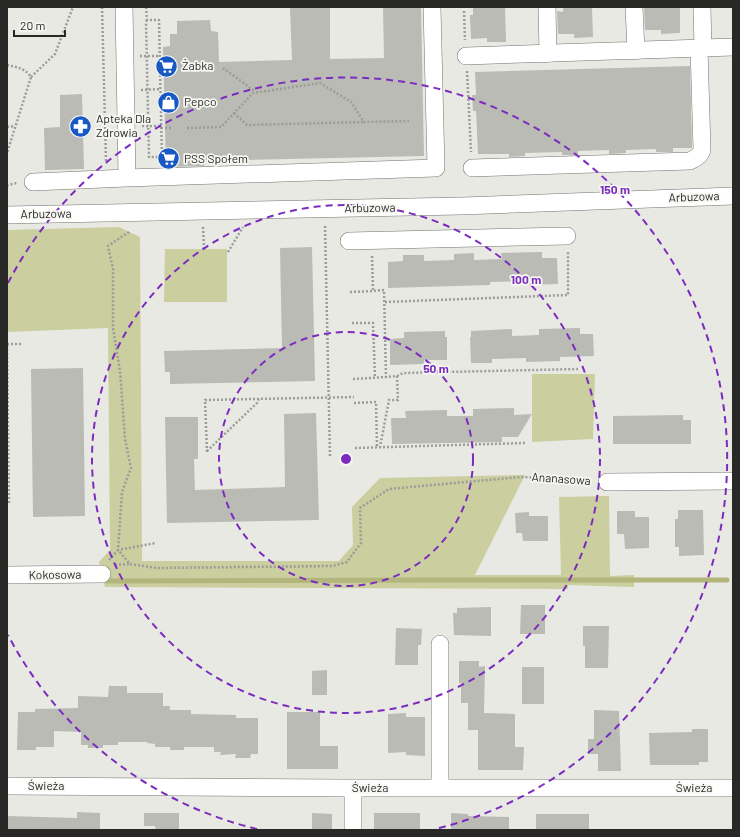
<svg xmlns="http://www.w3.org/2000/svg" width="740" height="837" font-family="Barlow,sans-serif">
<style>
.green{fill:#cbce9f}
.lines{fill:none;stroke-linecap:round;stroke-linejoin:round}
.stream{stroke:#b3b67b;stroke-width:5}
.building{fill:#bbbbb6}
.minor-casing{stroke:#72726e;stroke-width:18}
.path{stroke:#9c9c98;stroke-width:2.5;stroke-dasharray:2 2;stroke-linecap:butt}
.minor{stroke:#fff;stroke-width:17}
.ring{fill:none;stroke:#7b2cbf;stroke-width:2;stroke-dasharray:7 5}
.labels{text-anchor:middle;stroke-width:3.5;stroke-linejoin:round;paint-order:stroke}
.poi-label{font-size:12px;fill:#282826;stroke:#f6f7f2;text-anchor:start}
.street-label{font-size:12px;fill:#282826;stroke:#f6f7f2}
.centre{fill:#7b2cbf;stroke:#f6f7f2;stroke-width:2}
.ring-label{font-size:12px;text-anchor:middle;font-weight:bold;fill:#7b2cbf;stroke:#f6f7f2;stroke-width:3.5;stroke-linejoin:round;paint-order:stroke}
</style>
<rect width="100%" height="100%" fill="#e9e9e4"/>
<path class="green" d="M119,227L140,237L142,561H339L353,545L352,507L380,478L525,475L475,575H561L559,497L609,496L610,576L634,575V587L568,585V589L105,587L99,562L110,550L108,328L7,332V230Z
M165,249H227V302H164Z
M532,374H595L593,439L532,442Z"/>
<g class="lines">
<path class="stream" d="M106,581L449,580H727"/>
</g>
<path class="building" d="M383,7H421L424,156L204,161V166L166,167L163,47L170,46V34H177V21L210,20L211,31L218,32L219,62L292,60L290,8H330V59L384,58Z
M473,7H505L506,42H487V38L471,39L470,15H473Z
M563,7H592L593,37L574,38V34H558L557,11L563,12Z
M644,7H680V33L661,34V30H645Z
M690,66L692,148H673V152H656V149L626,150V153L609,154V150L578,151V155H562V152L525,153V156L509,157V154H478L476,111H473L472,95H476L475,72Z
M82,94L84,169L45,170L44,128L60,127V95Z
M312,247L315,381L170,384V372H165L164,351L282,348L280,248Z
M542,252V258H557L558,284L524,285V281L490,282V285L388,288V262L403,261V255H424V261L454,260V254L474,253V260L502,259L501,253Z
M580,328V334H593L594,356L560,357V361L526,362V358L492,359V363H471L470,337H471V331L512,329V336L539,335V329Z
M445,331V337H447V360H424V364L390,365V339L404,338V332Z
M83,368L85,516L33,517L31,369Z
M514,408V415L532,414L518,437H502V442L392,444L391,418H406L405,411L447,410V416H473V409Z
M316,413L319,520L167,523L165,417H198V459H194L195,490L285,487L284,414Z
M683,415V420H691V444H613V416Z
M678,510H703L704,555L679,556V547H675V519H678Z
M617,511H635V517H649V548L625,549L624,534H617Z
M529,512V516H548V541H523L522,533H516L515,513Z
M521,605H545V634H520Z
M491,607V636L454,635L453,613H457V608Z
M583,626H609L608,668H585V646H583Z
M396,628L422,629L421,645H418V665H395Z
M459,661H479V667L485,666L484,713L515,714V747H524L523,770H478V730H468V703H461V683H459Z
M522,667H544V704H522Z
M327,670V695H312V671Z
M109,686H127V693H163V706H170V710H191V714L236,715V718H258V754H251L250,758H235L236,754L220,755L221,752H214V747H184V750H170V747H155V744L147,743V742H118V745H103V748H88V745H81V732L54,731V747H36V750H17L18,712H35V709L78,708V696L108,697Z
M594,710L619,711L621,771H598V754H588V739H594Z
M287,712H320V746H338V769H287Z
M406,713V717H425V756L406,755V752L388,753V714Z
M692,729H708V762H699V765H650L649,733L692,732Z
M77,812L100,813V830H7V816L77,818Z
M144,813H179V830H156L155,826H144Z
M312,813L332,814V830H312Z
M374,813H420V830H374Z
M451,813L468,814V816L509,817V830H451Z
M536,814H589V830H536Z"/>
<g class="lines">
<defs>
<path id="minor" d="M124,7L127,178L436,168L432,7
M547,7L548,54
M634,7L636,51
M702,7L703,48
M466,56L733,47
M472,168L690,161C696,158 700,156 702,150L699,48
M33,182L127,178
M7,215L462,206L733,196
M349,241L567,236
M607,482L733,481
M7,575L102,574
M440,644V788
M7,786L344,788H733
M353,830V788"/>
</defs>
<use href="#minor" class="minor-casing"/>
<path class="path" d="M102,7L106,162
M146,7L147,20H159L162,161
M464,11L465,40
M147,20L146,22L149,157H162
M140,56H160
M7,65C16,67 25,68 31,77L7,153
M223,68L253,90V93
M467,71L471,152
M31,77L55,54L73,7
M141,90L161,89
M234,113L247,125L364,122
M142,126H161
M7,127L15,126
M161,128H172
M187,128L221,127L253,93L320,83L351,102L364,122L409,121
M7,186L8,185L17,183
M325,226L330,457
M203,227L204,248
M129,232L108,246L113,269V328L120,371L125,439L131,468L122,492L118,550L156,543
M228,252L243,227
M372,256L373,291L384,290L386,377L397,376L398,400H389L380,447
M350,292L373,291
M385,302L568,295V251
M352,323H373L375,378
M7,344H21
M7,345L9,504H7
M397,376L403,373L578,369
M353,379L386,377
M354,403L376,402L377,447
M355,448L525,443
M207,451L257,403L259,398
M207,452L205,400L354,397
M109,560L118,550L130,564L157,568L332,566L347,562L361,543L360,508L389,489L521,477L591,481
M115,565L130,564"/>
<use href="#minor" class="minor"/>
</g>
<g class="ring">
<circle cx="346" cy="459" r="127"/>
<circle cx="346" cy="459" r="254"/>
<path d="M257 829A381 381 0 0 1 8 635M8 283A381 381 0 1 1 435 829"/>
</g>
<defs>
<symbol id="supermarket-disc" viewBox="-11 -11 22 22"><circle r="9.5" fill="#1758c4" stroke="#f6f7f2"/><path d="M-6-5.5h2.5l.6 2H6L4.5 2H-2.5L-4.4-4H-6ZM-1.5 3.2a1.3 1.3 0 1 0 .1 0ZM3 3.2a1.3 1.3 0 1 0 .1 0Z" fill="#fff"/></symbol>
<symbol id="shop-disc" viewBox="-11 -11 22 22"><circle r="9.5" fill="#1758c4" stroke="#f6f7f2"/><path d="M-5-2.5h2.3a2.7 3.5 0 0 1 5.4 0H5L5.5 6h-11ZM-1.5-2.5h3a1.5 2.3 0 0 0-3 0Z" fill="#fff"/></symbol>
<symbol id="pharmacy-disc" viewBox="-11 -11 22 22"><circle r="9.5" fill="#1758c4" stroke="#f6f7f2"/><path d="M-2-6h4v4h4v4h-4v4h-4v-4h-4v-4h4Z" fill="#fff"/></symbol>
</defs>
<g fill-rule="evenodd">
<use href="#supermarket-disc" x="154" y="54" width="25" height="25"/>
<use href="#shop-disc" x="156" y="90" width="25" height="25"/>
<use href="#pharmacy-disc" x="68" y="114" width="25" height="25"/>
<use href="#supermarket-disc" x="156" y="146" width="25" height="25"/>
</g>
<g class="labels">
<g class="poi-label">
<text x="182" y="70">Żabka</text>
<text x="184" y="106">Pepco</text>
<text x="96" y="123">Apteka Dla<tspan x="96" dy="14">Zdrowia</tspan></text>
<text x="184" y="163">PSS Społem</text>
</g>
<g class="street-label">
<text transform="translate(694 197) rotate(-2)" y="4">Arbuzowa</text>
<text transform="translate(370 208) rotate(-1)" y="4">Arbuzowa</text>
<text transform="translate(46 214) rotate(-1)" y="4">Arbuzowa</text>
<text transform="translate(561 479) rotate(4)" y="4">Ananasowa</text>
<text transform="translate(55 575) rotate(-1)" y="4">Kokosowa</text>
<text x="46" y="790">Świeża</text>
<text x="370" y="792">Świeża</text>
<text x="694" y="792">Świeża</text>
</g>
</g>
<circle cx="346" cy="459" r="6" class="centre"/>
<g class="ring-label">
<text x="615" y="194">150 m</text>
<text x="526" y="284">100 m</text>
<text x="436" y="373">50 m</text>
</g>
<rect width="740" height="837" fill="none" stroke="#282826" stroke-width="16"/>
<path d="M14 30v6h51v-6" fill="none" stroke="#282826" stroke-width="2"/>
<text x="20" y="30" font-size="12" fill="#282826" stroke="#f6f7f2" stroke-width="3" paint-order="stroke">20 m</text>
</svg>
